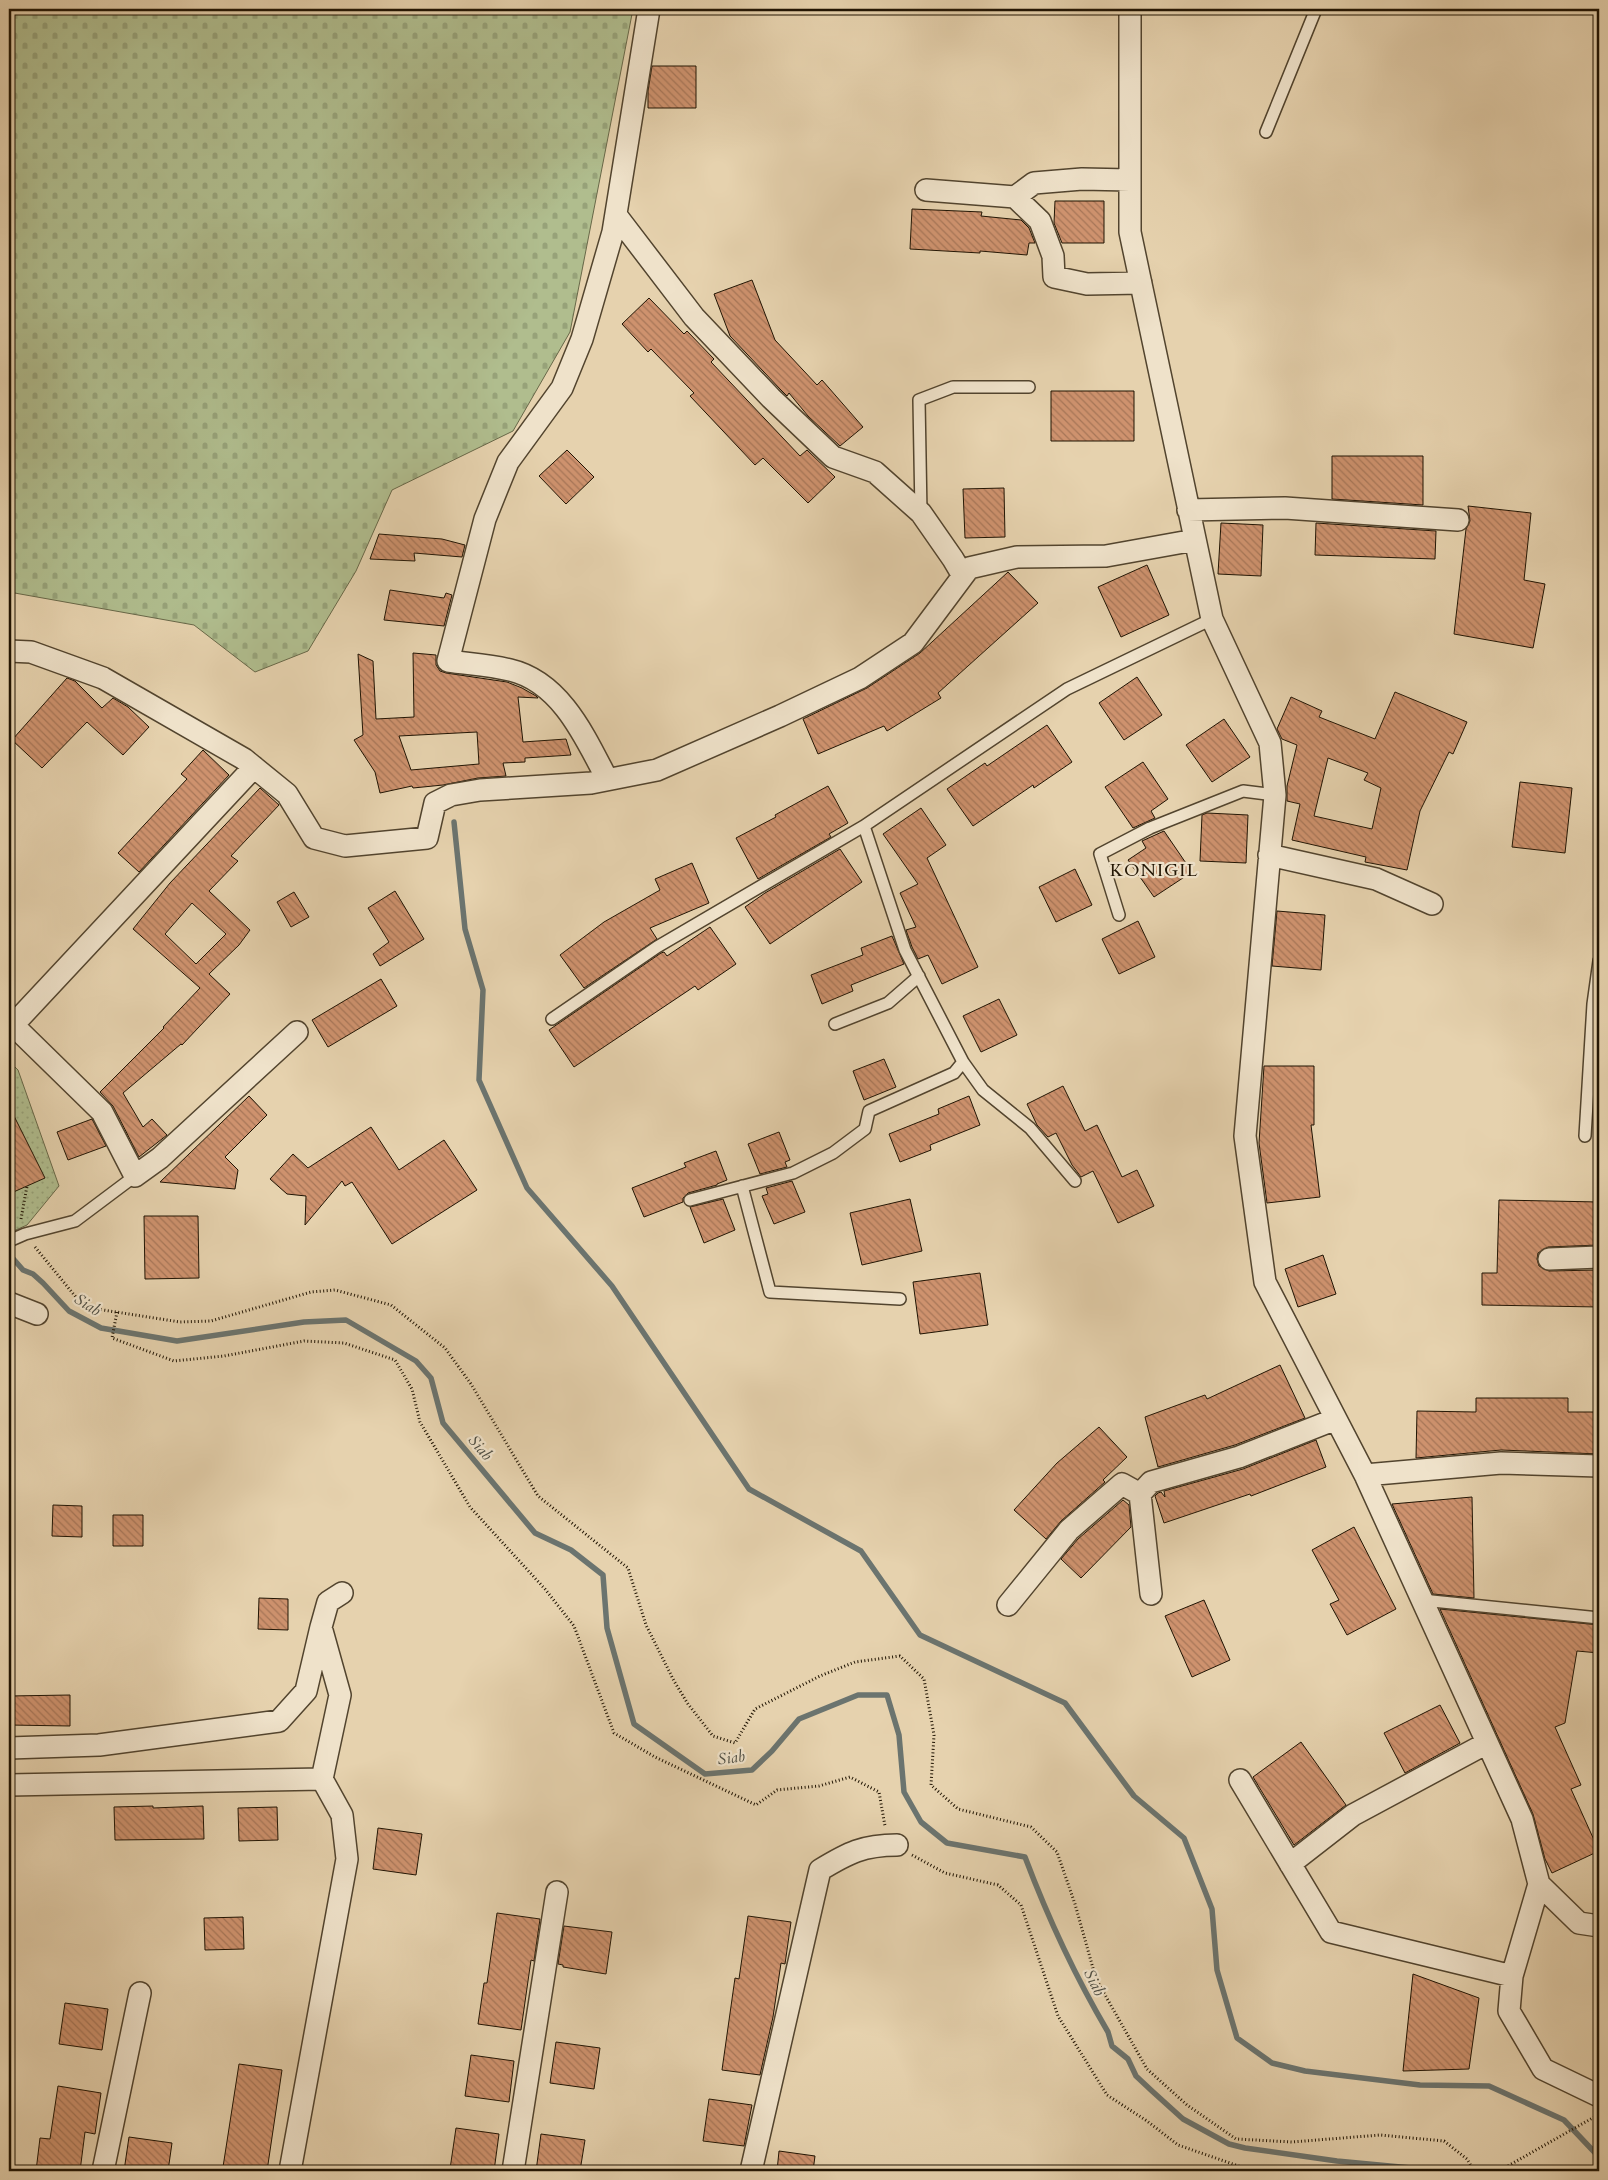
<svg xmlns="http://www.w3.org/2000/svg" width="1608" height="2180" font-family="Cardo,serif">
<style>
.grass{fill:url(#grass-dots);stroke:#686848}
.cemetery{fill:url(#cemetery-stones);stroke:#686848}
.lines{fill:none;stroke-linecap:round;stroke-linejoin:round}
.stream{stroke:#6b746f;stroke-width:5.5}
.building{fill:url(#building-back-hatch);stroke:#201403;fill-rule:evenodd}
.lane-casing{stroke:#52442e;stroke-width:14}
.street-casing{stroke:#52442e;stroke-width:24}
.path{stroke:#201403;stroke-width:3;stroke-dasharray:1 2.5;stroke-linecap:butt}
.lane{stroke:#efe2ca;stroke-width:11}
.street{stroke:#efe2ca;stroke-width:21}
.labels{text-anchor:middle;stroke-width:4.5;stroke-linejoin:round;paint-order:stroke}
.water-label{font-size:16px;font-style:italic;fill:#4c4c42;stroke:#efe2ca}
.quarter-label{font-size:18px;letter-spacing:1px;fill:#201403;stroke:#efe2ca}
</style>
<defs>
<pattern id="grass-dots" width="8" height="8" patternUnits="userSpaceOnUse" patternTransform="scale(1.25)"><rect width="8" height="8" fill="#b0bd8e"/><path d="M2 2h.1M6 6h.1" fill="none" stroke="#97a279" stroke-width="1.8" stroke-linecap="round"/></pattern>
<pattern id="cemetery-stones" width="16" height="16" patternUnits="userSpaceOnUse" patternTransform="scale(1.25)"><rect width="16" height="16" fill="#b0bd8e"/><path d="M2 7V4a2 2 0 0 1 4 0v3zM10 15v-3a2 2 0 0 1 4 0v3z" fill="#97a279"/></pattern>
<pattern id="building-back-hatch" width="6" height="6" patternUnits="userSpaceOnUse" patternTransform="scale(1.25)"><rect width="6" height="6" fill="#ce926e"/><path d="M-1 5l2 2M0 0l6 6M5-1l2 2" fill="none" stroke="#a77658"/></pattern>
</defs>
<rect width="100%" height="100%" fill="#e6d2ae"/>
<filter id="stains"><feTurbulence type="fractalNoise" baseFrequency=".004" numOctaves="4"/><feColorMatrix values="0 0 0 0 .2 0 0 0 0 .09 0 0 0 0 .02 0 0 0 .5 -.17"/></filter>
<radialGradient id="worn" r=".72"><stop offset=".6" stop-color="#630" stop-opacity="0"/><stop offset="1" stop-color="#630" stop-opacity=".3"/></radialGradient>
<path class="grass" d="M9,1061L18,1070L59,1186L27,1225L9,1233Z"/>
<path class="cemetery" d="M9,9H633L570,332L513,431L392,490L356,571L308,651L255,672L194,625L9,592Z"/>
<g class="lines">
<path class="stream" d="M454,822L465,929L483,990L479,1080L527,1188L612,1286L749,1489L861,1551L920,1635L1065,1703L1134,1796L1184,1838L1212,1909L1217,1970L1237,2038L1272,2063L1305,2071L1420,2085L1489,2086L1564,2120L1599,2157
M9,1254L23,1270L33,1274L43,1283L69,1311L101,1328L177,1341L304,1322L346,1320L416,1361L431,1378L443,1423L535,1533L571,1550L603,1575L607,1628L634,1724L705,1774L752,1770L772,1751L799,1719L858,1695H887L899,1735L904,1792L921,1822L947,1843L1025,1857C1048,1918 1075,1976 1108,2032L1112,2046L1128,2059L1136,2076L1152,2091L1183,2119L1229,2144L1245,2148L1337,2161L1411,2168L1417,2171"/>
</g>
<path class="building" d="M652,66H696V108H648V91Z
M1055,201H1104V243H1062L1054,223Z
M912,209L982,212L981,216L1021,220L1029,228L1035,243H1029L1027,255L980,251V253L910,249Z
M752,280L775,340L817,385L822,380L863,427L840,446L808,416L789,393L787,396L780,389L730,336L714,294Z
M649,298L684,334L687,331L714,359L711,362L800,456L807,450L835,477L808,503L763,458L755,465L690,396L694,393L651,349L648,352L622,324Z
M1051,391H1134V441H1051Z
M567,450L594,477L566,504L539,476Z
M1332,456H1423V505L1332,499Z
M1004,488L1005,537L965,538L963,489Z
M1468,506L1531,513L1524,580L1545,584L1533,648L1454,634L1466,529L1470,521Z
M1221,523L1263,525L1261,576L1218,574Z
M1316,523L1436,531L1435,559L1315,555Z
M379,534L442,539L465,545L462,557L414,553L415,561L370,559Z
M1147,565L1169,615L1121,637L1098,587Z
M1008,572L1038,603L938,693L941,698L887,731L884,726L818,754L803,719L867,688L920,653Z
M390,590L444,598L446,593L452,595L444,626L384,620Z
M413,653L436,655V665L440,671L446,673L507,682L522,688L536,696L538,698L518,697L523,742L566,739L571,755L525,758V762L503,763L506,776L478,778L443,785L413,788L412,786L380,793L375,772L354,740L363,735L358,654L373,661L376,719L414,717ZM477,732L479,764L411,770L399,736Z
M1137,677L1162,715L1124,740L1099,703Z
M67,678L75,681L102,708L113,698L128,707L149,727L123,755L87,722L42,768L12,740Z
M1395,692L1467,722L1453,754L1449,752L1420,811L1407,870L1365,862L1366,857L1292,840L1300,804L1287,801V786L1297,745L1282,739L1277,729L1291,697L1322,711L1319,717L1375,739ZM1328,758L1368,773L1364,780L1381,788L1372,829L1314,816Z
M1224,719L1250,757L1212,782L1186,745Z
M1047,725L1072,762L1034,788L1033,785L973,826L947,789L985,763L987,766Z
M203,750L229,775L139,872L118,853L187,779L181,774Z
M1143,762L1168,799L1151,811L1155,818L1133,828L1105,787Z
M1520,782L1572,788L1565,853L1512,847Z
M828,786L848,823L829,834L831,837L758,879L736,838L776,817L775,815Z
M260,788L279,805L231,856L238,861L209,891L250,930L239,945L209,974L230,994L182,1045L181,1044L123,1093L143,1127L152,1119L167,1135L139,1157L113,1106L100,1092L164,1028L163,1027L200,988L133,929L170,883ZM192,903L226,934L196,964L165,934Z
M921,808L946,845L927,858L978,967L942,984L928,955L918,959L912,947L906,930L916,927L900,893L918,884L883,834Z
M1207,813L1248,815L1246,863L1200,861L1202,815Z
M1164,831L1192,872L1154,897L1128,860L1146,848L1142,841Z
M840,849L862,882L770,944L745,907L765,893Z
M692,863L709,903L650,928L657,939L584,988L560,955L604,922L660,890L655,879Z
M1075,869L1092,905L1056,922L1039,887Z
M395,891L424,939L380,966L373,954L389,942L368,908Z
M294,892L309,917L291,927L277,902Z
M1277,911L1325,915L1321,970L1272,966Z
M1138,921L1155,957L1119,974L1102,939Z
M710,927L736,964L698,990L695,986L574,1067L549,1030L661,953L664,952L667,956Z
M892,936L904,964L851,985L853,991L822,1004L811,975L863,955L861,948Z
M381,979L397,1006L328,1047L312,1020Z
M999,999L1017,1035L981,1052L963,1016Z
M884,1059L896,1087L864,1100L853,1071Z
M1264,1066H1314V1125H1311L1320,1197L1267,1203L1259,1143Z
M1063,1086L1085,1131L1097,1125L1122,1177L1137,1170L1154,1206L1118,1223L1093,1171L1081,1177L1072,1165L1056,1133L1048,1137L1037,1125L1027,1104Z
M249,1096L267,1115L225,1157L238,1170L235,1189L160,1182Z
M969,1096L980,1125L930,1145L931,1150L900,1162L889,1134L939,1114L938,1109Z
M9,1106L45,1178L9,1194Z
M92,1119L106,1146L68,1160L57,1132Z
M371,1127L399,1170L444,1140L477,1190L392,1244L352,1182L345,1186L342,1181L305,1225L306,1196L287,1194L270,1179L293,1154L308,1168Z
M779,1132L790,1160L785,1162L787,1167L760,1174L748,1144Z
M716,1151L727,1180L717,1184V1185L688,1193L683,1198V1202L644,1217L632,1188L686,1167L684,1163Z
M792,1181L805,1212L774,1224L762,1196L768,1194L766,1188Z
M723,1199L735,1230L704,1243L690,1207Z
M910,1199L922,1251L862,1265L850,1213Z
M1499,1200L1599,1202L1598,1245L1548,1247L1538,1253L1537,1259L1539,1266L1549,1271L1597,1270V1274H1599V1307L1482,1305V1273H1497Z
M144,1216H198L199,1278L145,1279Z
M1323,1255L1336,1294L1298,1307L1285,1269Z
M980,1273L988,1325L920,1334L913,1282Z
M1280,1365L1305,1418L1235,1445L1158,1467L1145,1417L1205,1395L1207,1399Z
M1476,1398H1568V1412H1599V1454L1501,1450L1416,1458L1417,1411L1476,1412Z
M1099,1427L1127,1457L1103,1480L1105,1482L1061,1521L1046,1539L1014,1510L1057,1463Z
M1316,1440L1326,1467L1251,1496L1250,1494L1164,1523L1155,1496L1158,1493L1161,1492L1165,1497L1164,1491L1243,1469Z
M1472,1497L1474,1598L1433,1594L1392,1504Z
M1123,1500L1129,1505L1131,1527L1081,1578L1061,1559L1078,1539Z
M53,1505L82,1506V1537L52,1536Z
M113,1515H143V1546H113Z
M1354,1527L1396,1609L1347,1635L1330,1604L1339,1600L1312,1550Z
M259,1598L288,1599V1630L258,1629Z
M1204,1600L1230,1660L1192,1677L1165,1616Z
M1440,1609L1599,1625V1653L1577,1651L1565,1723L1555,1727L1581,1785L1571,1789L1599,1851L1552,1873L1545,1859L1533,1814Z
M70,1695V1726L9,1725V1696Z
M1440,1705L1460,1743L1405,1773L1384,1733Z
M1301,1742L1346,1805L1294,1845L1253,1777Z
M153,1806V1808L203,1806L204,1839L115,1840L114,1807Z
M277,1807L278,1840L239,1841L238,1808Z
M378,1828L422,1834L416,1875L373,1869Z
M497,1913L540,1919L534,1961L531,1960L521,2030L478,2024L484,1983H487Z
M748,1916L791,1922L785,1964L781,1963L773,2017L760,2075L722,2070L735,1978L739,1979Z
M243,1917L244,1949L205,1950L204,1918Z
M564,1926L612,1932L606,1974L563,1967V1965L558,1964Z
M1413,1974L1479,1998L1469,2069L1403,2071Z
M65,2003L108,2009L102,2050L59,2044Z
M556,2042L600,2048L594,2089L550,2083Z
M471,2055L514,2061L509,2102L465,2096Z
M239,2064L282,2070L267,2171L223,2167Z
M58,2086L101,2093L95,2134L85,2132L80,2171H36L40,2138L50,2139Z
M709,2099L752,2105L744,2146L703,2141Z
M456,2128L499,2134L494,2171L450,2169Z
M541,2134L585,2140L580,2171H536Z
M129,2137L172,2143L168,2171H124Z
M779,2151L815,2156L813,2171H777Z"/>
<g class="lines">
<defs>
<path id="lane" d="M1266,132L1316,9
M921,513L919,400L953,387H1029
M1119,915L1100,854L1150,828L1243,791L1275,795
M552,1019L657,947L864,826
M835,1024L888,1003L919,976
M1585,1136L1593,1004L1599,961
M1075,1181L1030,1128L983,1090L963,1062L905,950L864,826L1067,689L1212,619
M742,1186L770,1292L900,1299
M690,1200L793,1173L833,1153L865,1129L869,1111L954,1073L963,1062
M9,1241L25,1234L75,1221L135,1176
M1422,1600L1599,1618"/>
<path id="street" d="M1130,9V232L1212,619L1270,743L1275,795L1245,1136L1265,1282L1365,1475L1522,1819L1539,1884L1512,1976L1509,2011L1543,2069L1599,2096
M926,190L1015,197L1040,221L1053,256L1054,277L1087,284L1141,283
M1015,197L1034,183L1082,179L1130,180
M616,215L694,317L771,398L833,457L875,472L921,513L953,559L963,576
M1188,510L1285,508L1458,520
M9,651L31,652L103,678L244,759L287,794L314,838L345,846L427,838L435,803L451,795L480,790L591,783L657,770L780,716L860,678L913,643L969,568L1017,557L1106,556L1195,540
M607,779C585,737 561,682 510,670C490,665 469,664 448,661L485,519L508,462L562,388L582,339L613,232L649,9
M1269,855L1376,879L1432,904
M9,1022L13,1025L254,767
M13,1025L102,1112L135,1176L160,1158L297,1032
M1549,1259L1599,1257
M9,1303L37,1314
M1365,1475L1501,1463L1599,1466
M1151,1594L1140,1494L1151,1482L1239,1457L1336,1419
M1008,1605L1069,1530L1122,1484L1140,1494
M321,1627L328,1602L342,1593
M9,1748L99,1745L279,1721L306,1691L321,1627L340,1695L322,1779L342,1815L347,1859L290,2171
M1240,1780L1331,1932L1512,1976
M9,1785L322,1779
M1290,1864L1353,1815L1487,1743
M1539,1884L1579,1923L1599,1926
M103,2171L140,1993
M513,2171L557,1892
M751,2171L820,1870C848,1853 863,1845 897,1845"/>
</defs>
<use href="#lane" class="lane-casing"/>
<use href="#street" class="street-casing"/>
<path class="path" d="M21,1219L27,1186
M35,1247L84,1307L180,1322L211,1321L311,1292L335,1290L391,1305L445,1348L471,1384L538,1496L628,1568L646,1625L674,1681L688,1704L713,1736L735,1743L755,1709L820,1676L855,1662L900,1656L924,1679L934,1735L931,1785L958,1809L1031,1827L1057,1852L1075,1904L1096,1979L1147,2069L1187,2105L1236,2139L1292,2142L1380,2135L1444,2141L1467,2159L1474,2171
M117,1312L112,1338L174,1361L224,1356L304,1341L344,1343L395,1360L412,1389L420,1422L470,1507L545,1589L574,1626L614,1733L655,1757L756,1805L777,1790L819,1786L850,1777L879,1792L885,1826
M912,1855L945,1873L998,1885L1021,1905L1058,2016L1107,2095L1147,2121L1178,2145L1253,2171
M1499,2171L1596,2116"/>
<use href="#lane" class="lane"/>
<use href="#street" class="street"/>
</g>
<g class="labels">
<g class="water-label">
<text transform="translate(88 1304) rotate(32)" y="6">Siab</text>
<text transform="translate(481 1447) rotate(50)" y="6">Siab</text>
<text transform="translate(731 1757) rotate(-8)" y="6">Siab</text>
<text transform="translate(1095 1982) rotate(63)" y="6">Siab</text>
</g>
<g class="quarter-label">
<text x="1154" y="876">KONIGIL</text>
</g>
</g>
<rect width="1608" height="2180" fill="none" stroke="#e6d2ae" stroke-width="30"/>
<rect x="10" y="10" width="1588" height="2160" fill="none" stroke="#201403" stroke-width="2.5"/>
<rect x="15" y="15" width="1578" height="2150" fill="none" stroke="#201403"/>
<rect width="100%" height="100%" filter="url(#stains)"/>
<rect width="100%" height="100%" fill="url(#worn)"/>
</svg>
